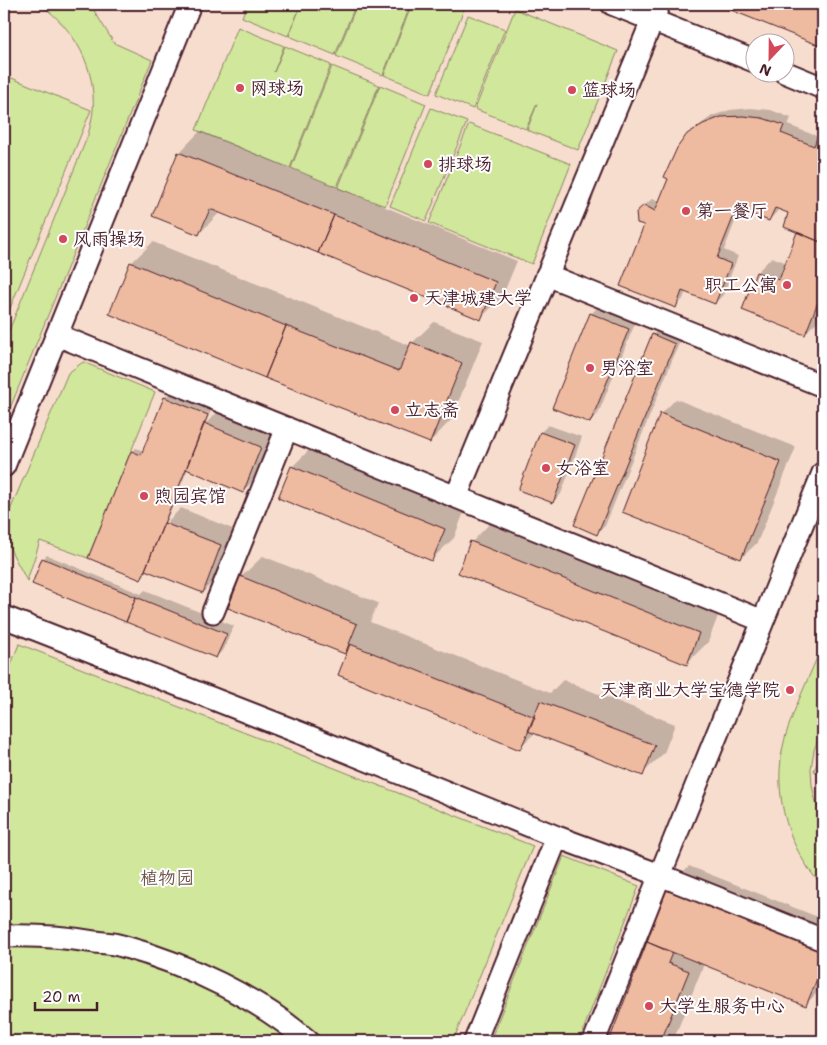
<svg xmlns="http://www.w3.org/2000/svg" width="827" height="1045" font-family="'Shantell Sans','LXGW WenKai TC',sans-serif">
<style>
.built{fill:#f7ddce;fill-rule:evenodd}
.green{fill:#d0e79c;stroke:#8d8364}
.shadow{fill:#0003}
.building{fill:#efbba0;stroke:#4a1f2b}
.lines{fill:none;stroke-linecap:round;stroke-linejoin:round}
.minor-casing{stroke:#4a1f2b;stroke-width:25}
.minor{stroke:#fff;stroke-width:21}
.poi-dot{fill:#d1495b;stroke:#fff;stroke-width:2}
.labels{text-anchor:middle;stroke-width:4;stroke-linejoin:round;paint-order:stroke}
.poi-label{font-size:18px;fill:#4a1f2b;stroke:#fff;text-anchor:start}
.park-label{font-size:18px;fill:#6c5147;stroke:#fff}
</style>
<rect width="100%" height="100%" fill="#faebe2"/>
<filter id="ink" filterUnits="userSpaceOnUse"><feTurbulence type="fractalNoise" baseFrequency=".02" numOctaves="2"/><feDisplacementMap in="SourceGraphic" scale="10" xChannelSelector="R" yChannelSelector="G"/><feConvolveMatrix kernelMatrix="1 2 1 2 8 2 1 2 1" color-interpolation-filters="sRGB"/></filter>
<g filter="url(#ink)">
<path class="built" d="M4,4H823V1041H4ZM754,42H784V72H754Z"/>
<path class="green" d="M40,4H90L114,43L152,60L4,423V343L88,135C90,127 92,119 93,111C96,66 75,30 40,4Z
M247,4H356L335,55L289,36L299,10L288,36L242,17Z
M357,4H411L383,75L336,56Z
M412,4H466L430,94L384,75Z
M515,9L618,51L578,150L527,130L537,104L526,129L475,109Z
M468,15L505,29L473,109L436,94Z
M238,27L284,46L274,72L285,46L331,65L290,168L196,130Z
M332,66L379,85L337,187L291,168Z
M4,75L91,110L4,323Z
M380,85L426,104L385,206L338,188Z
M431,108L467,122L426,221L390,206Z
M469,124L571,164L532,264L429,223Z
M83,362L155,392L88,558L40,541L27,581L10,549L8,515L68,373Z
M823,643V727L814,750L811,769L812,785L815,799L823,823V887C784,844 769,784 788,728C798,699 812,671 823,643Z
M19,644L533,846L453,1041H4V683Z
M823,748V775L814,771Z
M564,856L639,886L579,1041H490Z"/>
<path class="shadow" d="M734,4H823V46L732,9Z
M751,108L771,110L791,118L788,125L819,137L823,132V311L821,318L805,333L757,272L772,257L787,263L798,232L790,212L778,208L777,212L769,220L740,209L724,250L738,256L723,295L715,303L686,291L683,299L676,306L646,225L637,212L653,198L660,202L688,135L697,127L712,116L730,110Z
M200,131L517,261L502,297L480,319L220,212L199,234L179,153Z
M153,242L411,346L412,343L434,322L483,341L451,420L430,442L131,263Z
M599,306L636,321L598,414L590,422L591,314Z
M661,327L682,336L605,526L597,533L653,335Z
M169,394L211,411L205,424L221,409L276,431L258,476L243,491L188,468L165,524L181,508L235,530L218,576L203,592L147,570L144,575L141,579L132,452L136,448L144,451L165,397Z
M676,399L796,447L757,543L741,558L661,414Z
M548,425L582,437L561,494L553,502L541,432Z
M314,445L466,507L454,538L432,559L292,467Z
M493,520L720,611L708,642L686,664L472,542Z
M47,555L141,594L145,590L234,626L224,649L216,657L43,559Z
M263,556L378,603L370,622L550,693L563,680L675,724L664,753L642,774L535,733L519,748L347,654L230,607L241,577Z
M689,866L823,919V987L805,1005L704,964L673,1041H610L648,943L667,887Z"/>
<path class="building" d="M733,4H823V47L731,10Z
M743,116L762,118L784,125L781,133L814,146L818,135L823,132V243L784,227L788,213L775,208L769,221L737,208L717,258L731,264L715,304L682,291L676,308L620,286L644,225L637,223L636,212L644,205L655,211L668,179L664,177L677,148L687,134L703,124L721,117Z
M178,152L334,215L318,253L210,209L199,235L152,216Z
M334,215L496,282L481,320L318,253Z
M797,232L823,243V289L805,335L742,310L756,272L779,280Z
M130,262L286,326L265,378L109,314Z
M590,313L629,329L590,423L552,408Z
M286,326L399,371L411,342L462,363L430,443L265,378Z
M652,334L675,344L597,535L574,525Z
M164,397L208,415L141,580L88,558L131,451L141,455Z
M660,413L781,462L741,559L622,512Z
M204,423L261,447L243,493L186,469Z
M540,432L575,445L553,503L518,490Z
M291,466L445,529L432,561L278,498Z
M164,523L221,545L203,593L145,570Z
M470,541L699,633L687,665L458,573Z
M42,558L136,597L126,622L32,584Z
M240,576L357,624L345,654L228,608Z
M136,597L227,634L216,658L126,622Z
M350,644L535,717L520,750L338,675Z
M540,701L655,745L643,776L528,731Z
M666,887L823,949V964L806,1006L647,942Z
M647,942L672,953L668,963L689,971L661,1041H609Z"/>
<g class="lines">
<defs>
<path id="minor" d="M612,4L754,61
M784,72L823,88
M547,275L823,386
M57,335L456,497L659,4
M4,466L190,4
M456,497L763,621
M213,612L287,428
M4,617L308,736L557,837L660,875L823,940
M4,936C35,935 65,937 95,942C104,943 113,943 122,946C187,964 257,997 308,1041
M475,1041L557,837
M594,1041L660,875L823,473"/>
</defs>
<use href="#minor" class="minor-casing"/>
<use href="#minor" class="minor"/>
</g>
</g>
<g class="poi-dot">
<circle cx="240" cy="88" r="5"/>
<circle cx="572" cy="90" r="5"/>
<circle cx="428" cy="164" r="5"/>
<circle cx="686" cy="211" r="5"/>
<circle cx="63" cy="239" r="5"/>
<circle cx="787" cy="285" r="5"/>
<circle cx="414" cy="298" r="5"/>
<circle cx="590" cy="368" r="5"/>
<circle cx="395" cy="410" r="5"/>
<circle cx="546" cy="468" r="5"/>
<circle cx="144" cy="496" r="5"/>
<circle cx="790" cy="690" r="5"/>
<circle cx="649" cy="1006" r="5"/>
</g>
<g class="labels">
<g class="poi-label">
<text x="250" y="94">网球场</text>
<text x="582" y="96">篮球场</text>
<text x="438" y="170">排球场</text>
<text x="696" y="217">第一餐厅</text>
<text x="73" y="245">风雨操场</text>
<text x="777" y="291" text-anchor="end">职工公寓</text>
<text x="424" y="304">天津城建大学</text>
<text x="600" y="374">男浴室</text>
<text x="405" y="416">立志斋</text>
<text x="556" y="474">女浴室</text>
<text x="154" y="502">煦园宾馆</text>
<text x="780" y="696" text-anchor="end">天津商业大学宝德学院</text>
<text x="659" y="1012">大学生服务中心</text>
</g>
<g class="park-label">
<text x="167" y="884">植物园</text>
</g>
</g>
<rect width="827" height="1045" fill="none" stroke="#fff" stroke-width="20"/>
<rect x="10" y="10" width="807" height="1025" fill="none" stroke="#4a1f2b" stroke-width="2" filter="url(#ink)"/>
<g transform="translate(770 58) rotate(202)"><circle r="24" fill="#ffffff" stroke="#b7a5aa"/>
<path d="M0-4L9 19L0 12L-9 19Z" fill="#d1495b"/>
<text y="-8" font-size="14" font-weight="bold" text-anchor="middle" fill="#4a1f2b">N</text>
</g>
<path d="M35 1002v8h62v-8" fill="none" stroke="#4a1f2b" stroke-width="2.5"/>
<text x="42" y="1002" font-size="15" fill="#4a1f2b" stroke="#ffffff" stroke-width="4" paint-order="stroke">20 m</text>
</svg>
